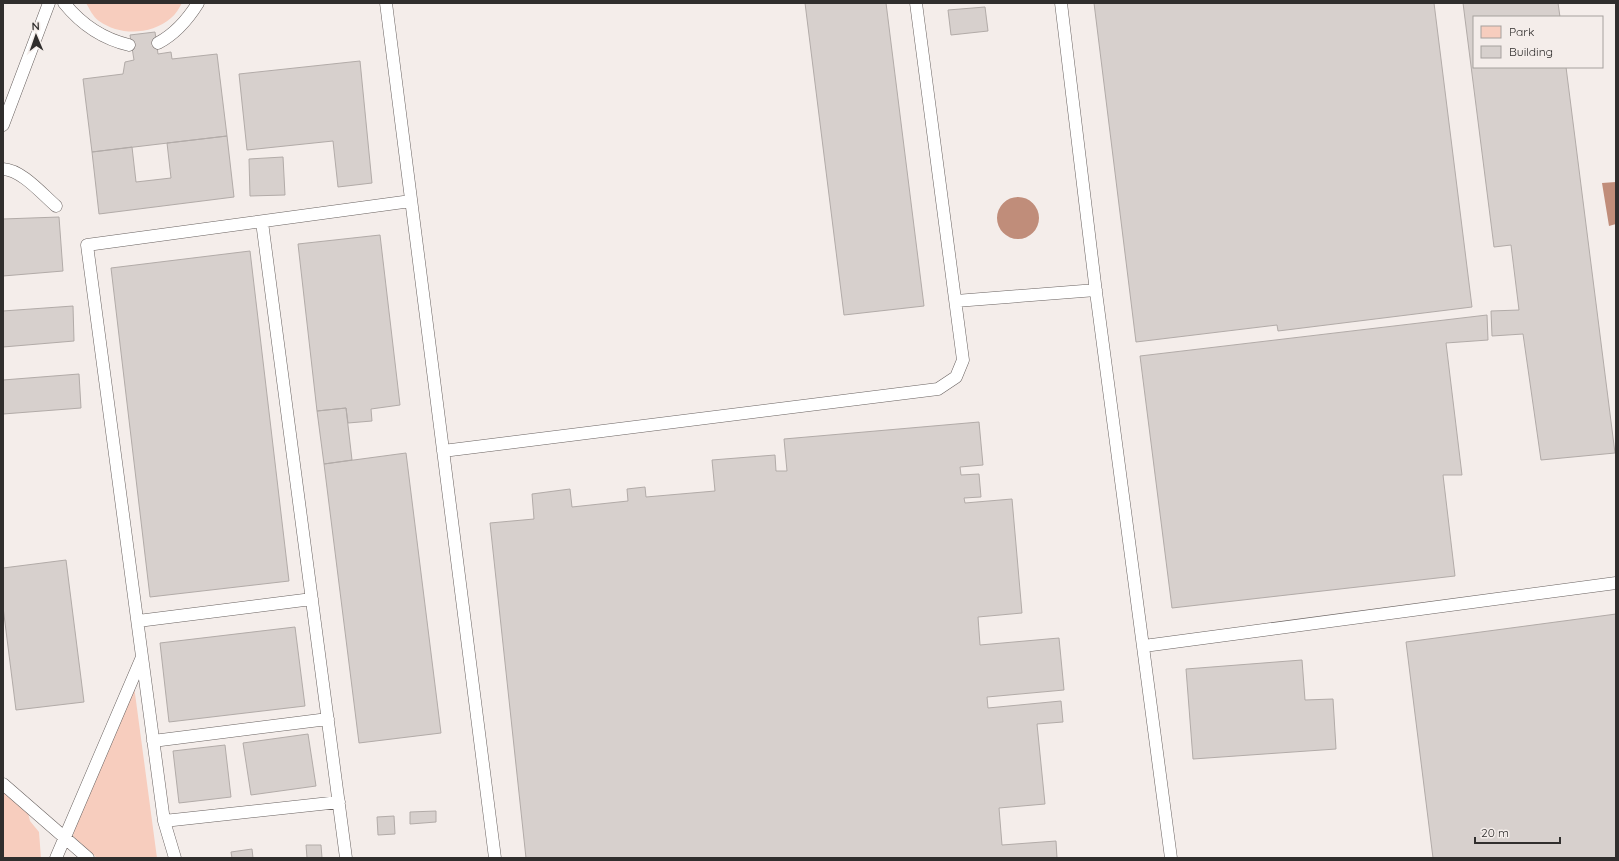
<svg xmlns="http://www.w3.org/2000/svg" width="1619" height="861" font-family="Quicksand,sans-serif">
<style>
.green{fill:#f7cdbe}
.water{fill:#c08d7a}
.building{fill:#d7d0cd;stroke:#b2aba8}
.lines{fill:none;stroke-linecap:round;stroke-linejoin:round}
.service-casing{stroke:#696260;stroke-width:13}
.service{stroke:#fff;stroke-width:12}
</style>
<rect width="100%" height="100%" fill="#f4edea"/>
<path class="green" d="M86,3H182C179,8 176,14 171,18C151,35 120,36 99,21C93,17 89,8 86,3Z
M134,686L157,858H97L73,836L74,831Z
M3,792L28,813L30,821L39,832L41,858H3Z"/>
<path class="water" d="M1616,182V224L1609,226L1602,183Z
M997 218a21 21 0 1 1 42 0a21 21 0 1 1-42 0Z"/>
<path class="building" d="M805,3H886L924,306L844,315Z
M1094,3H1434L1472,307L1278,331L1277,325L1136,342Z
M1463,3H1558L1560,17H1474V67H1566L1615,453L1541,460L1523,334L1492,336L1491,311L1519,310L1511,245L1494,247Z
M985,7L988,31L951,35L948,10Z
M155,32L158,54L171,52L172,59L217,54L227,136L92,152L83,79L123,74L125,62L134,60L130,35Z
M360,61L372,183L338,187L333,141L247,150L239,74Z
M227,136L234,197L99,214L92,152L132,147L136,182L171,178L167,143Z
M283,157L285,195L250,196L249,159Z
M59,217L63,271L3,276V219Z
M380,235L400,405L371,409L372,421L348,423L346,408L317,411L298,244Z
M250,251L289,581L150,597L111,268Z
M73,306L74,341L3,347V311Z
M1487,315L1488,340L1446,343L1462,475H1443L1455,576L1172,608L1140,356Z
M79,374L81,408L3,414V380Z
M346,408L352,460L324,464L317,411Z
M979,422L983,465L960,467L961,475L979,474L981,497L964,498L965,503L1012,499L1022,613L978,617L980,645L1059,638L1064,690L987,697L988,708L1061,701L1063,722L1037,724L1045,804L999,808L1002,845L1056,841L1057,858H526L490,523L534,519L532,494L570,489L572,507L628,501L627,489L645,487L646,497L715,491L712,460L775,455L776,471H787L784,439Z
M406,453L441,733L359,743L324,464Z
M66,560L84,702L16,710L3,607V568Z
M1616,614V858H1433L1406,642Z
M295,627L305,706L169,722L160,643Z
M1302,660L1305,700L1333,699L1336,749L1193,759L1186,669Z
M308,734L316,786L251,795L243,743Z
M225,745L231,797L179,803L173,751Z
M436,811V822L410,824V812Z
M394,816L395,834L378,835L377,817Z
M306,845H321L322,858H307Z
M252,849L253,858H232L231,852Z"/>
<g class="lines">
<defs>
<path id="service" d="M64,3C81,24 103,39 129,45
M386,3L495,858
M1061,3L1096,292L1171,858
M158,43C175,34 188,19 198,3
M3,125L49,3
M3,169C22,170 42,194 56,206
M262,222L346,858
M956,301L1096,290
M443,451L938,389L956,377L963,360L916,3
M138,621L312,599
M1144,646L1616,583
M153,741L328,719
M3,784L88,858
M164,821L339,802
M56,858L142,657
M175,858L164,821L87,245L411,201"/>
</defs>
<use href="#service" class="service-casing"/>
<use href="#service" class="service"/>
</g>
<rect width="1619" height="861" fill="none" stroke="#302e2d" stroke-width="8"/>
<rect x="1473" y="16" width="130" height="52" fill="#f4edea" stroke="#a6a19e"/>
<rect x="1481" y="26" width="20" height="12" fill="#f7cdbe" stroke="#a6a19e"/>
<text x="1509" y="36" font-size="12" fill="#302e2d">Park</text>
<rect x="1481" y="46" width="20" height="12" fill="#d7d0cd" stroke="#a6a19e"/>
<text x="1509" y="56" font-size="12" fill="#302e2d">Building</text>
<g transform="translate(36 36) rotate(358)" stroke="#f4edea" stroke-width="3" paint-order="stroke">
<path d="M0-3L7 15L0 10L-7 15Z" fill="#302e2d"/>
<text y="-6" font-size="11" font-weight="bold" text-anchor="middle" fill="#302e2d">N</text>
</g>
<path d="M1475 837v6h85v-6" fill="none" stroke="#302e2d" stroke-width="2"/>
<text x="1481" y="837" font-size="12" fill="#302e2d" stroke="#f4edea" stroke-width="3" paint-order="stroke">20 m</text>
</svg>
